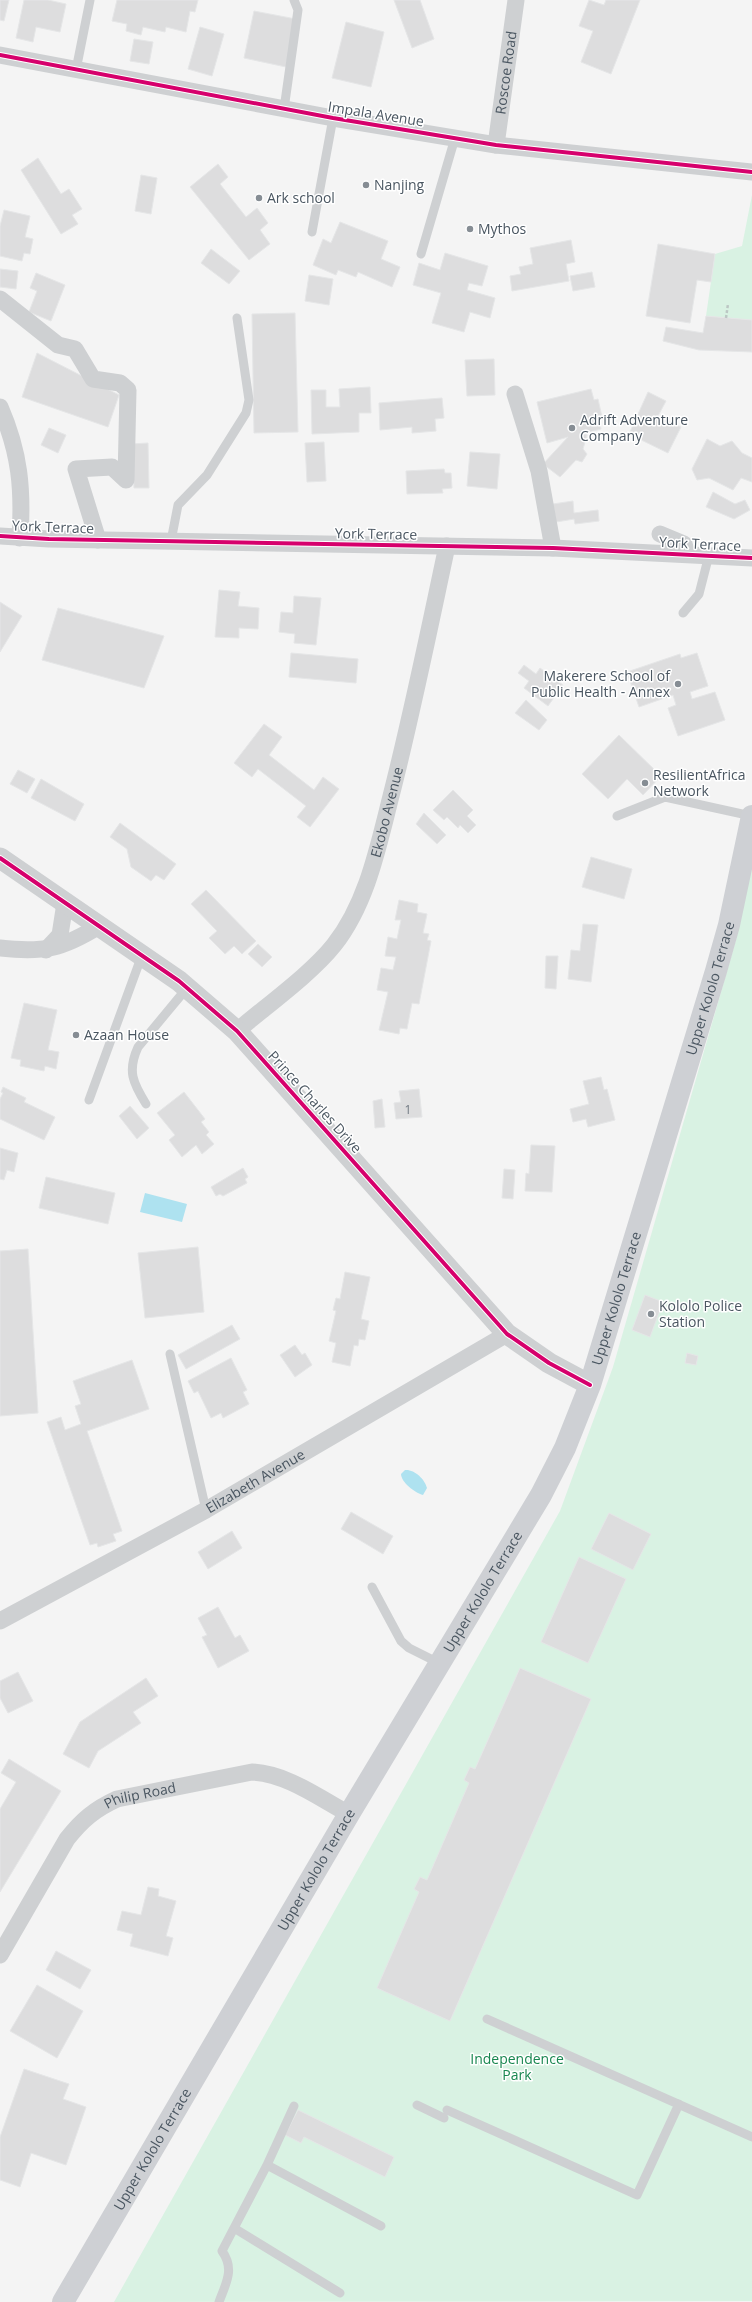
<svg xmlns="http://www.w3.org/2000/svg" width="752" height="2302" font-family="'Open Sans',sans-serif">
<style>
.green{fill:#d9f2e3}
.water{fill:#aee2f0}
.building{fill:#ddddde;stroke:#e5e6e7}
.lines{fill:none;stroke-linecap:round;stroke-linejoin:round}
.path{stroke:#bcc7c4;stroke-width:2.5;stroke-dasharray:3 2;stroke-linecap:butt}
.service{stroke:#ced0d2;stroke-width:9}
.minor{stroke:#ced0d2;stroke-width:17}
.tertiary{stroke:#ced0d2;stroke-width:21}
.secondary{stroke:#ced0d4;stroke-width:22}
.cycleway-casing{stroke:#fff;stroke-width:6}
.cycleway{stroke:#d6006c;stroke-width:4}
.poi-dot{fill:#868d94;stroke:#fff;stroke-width:1.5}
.labels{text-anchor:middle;stroke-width:3;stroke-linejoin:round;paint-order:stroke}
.number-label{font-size:12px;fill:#707881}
.street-label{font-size:14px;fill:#4a5661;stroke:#fff}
.poi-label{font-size:14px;fill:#4a5661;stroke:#fff;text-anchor:start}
.park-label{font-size:14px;fill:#17864f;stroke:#fff}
</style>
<rect width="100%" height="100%" fill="#f4f4f4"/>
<path class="green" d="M752,195V320L706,316L715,254L742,246Z
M752,863V2301L114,2302L560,1511L613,1367L736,940Z"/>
<path class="water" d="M145,1193L187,1204L182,1222L140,1212Z
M405,1470C414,1469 425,1479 427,1488L423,1495C415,1493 401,1482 401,1474Z"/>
<path class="building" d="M0,0H9L4,21L0,20Z
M24,0H48L66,4L60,32L36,27L33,42L16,38Z
M117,0H198L195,12L190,11L186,32L166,27L165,32L143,27L141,35L126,31L127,24L112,21Z
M394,0H420L434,39L412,48Z
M589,0L604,5L606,0H640L611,74L581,62L593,31L579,26Z
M254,11L296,19L286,67L244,58Z
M346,22L384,32L371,87L332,78Z
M200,27L224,34L212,76L188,69Z
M134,39L153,42L149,64L130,61Z
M38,158L61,194L69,189L82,209L72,215L78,224L61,234L21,170Z
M218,164L228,177L220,184L246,217L257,208L268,223L260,230L270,244L249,260L190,187Z
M141,175L157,178L151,214L135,211Z
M4,210L30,216L25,237L33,239L30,254L24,253L22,261L0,256V226Z
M340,222L388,241L381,259L400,267L392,287L358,272L356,277L338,270L336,275L313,265L323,239L331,243Z
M571,240L575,262L566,264L569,281L512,291L510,276L521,274L519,267L533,264L530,248Z
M658,244L715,254L711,282L697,280L690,323L646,316Z
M211,249L240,271L229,284L201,263Z
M445,253L488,266L482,286L469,283L467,290L495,298L490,318L470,312L464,332L432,323L441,293L413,285L419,263L440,270Z
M0,269L18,271L16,289L0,287Z
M592,272L595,287L573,291L570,276Z
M36,273L65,285L51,321L29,312L37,291L30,288Z
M309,275L333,279L329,305L305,301Z
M295,313L298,432L254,433L252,314Z
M706,316L752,320V352L699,350L663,341L666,327L703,333Z
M37,353L119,395L108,427L22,397Z
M494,359L495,395L467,396L465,360Z
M370,387L371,413H359V432L312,434L311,390H326V407H340L339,389Z
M591,389L594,400L598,399L602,417L599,418L601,429L582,434L587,435L583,449L587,454L582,462L576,460L560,477L543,464L568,437L547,443L537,402Z
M648,392L666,401L658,416L681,427L668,453L629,434Z
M442,398L444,418L435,419L436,431L412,433V427L380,430L379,403Z
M49,428L66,435L58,453L41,445Z
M707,439L720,446L732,441L742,453L752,458V482L741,478L733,490L709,478L697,480L692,469Z
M324,442L326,481L307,482L305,443Z
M148,443L149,488H134L132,444Z
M470,452L500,454L497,489L467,486Z
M444,469L445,473H451L452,488L442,489L443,493L407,494L406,471Z
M713,492L735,504L745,500L750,510L734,519L706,507Z
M573,501L574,513L598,510L599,521L575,524L574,519L556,522L553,504Z
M219,590L240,592L238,606L259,608L258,629L239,628V638L215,637Z
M294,596L321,598L316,645L294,643L295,634L279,632L281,612L293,613Z
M0,602L22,616L0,652Z
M58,608L164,636L144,688L42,660Z
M291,653L358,659L356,683L289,677Z
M697,653L708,686L690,692L692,699L715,692L725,720L678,736L668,708L676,705L673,695L639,707L627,672L680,654L681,658Z
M524,665L536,674L540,668L563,685L548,706L524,688L529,681L518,673Z
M526,700L547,720L539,730L515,713Z
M264,724L282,737L269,755L314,790L323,777L339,789L310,827L297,817L306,806L258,769L252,777L234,763Z
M619,735L661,776L643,795L627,779L608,799L582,774Z
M18,770L35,779L27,793L10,784Z
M41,779L84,804L75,821L31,798Z
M453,790L473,810L467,816L476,825L468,833L460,825L458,828L447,817L444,820L433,810Z
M424,813L446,835L437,844L416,824Z
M120,823L176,864L164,880L156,875L151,881L131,867L127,849L110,837Z
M591,857L632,869L624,899L582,887Z
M206,890L256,941L242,954L234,946L225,954L209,938L217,931L191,904Z
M399,900L418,904L417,912L427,914L423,933L429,934L427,940L431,941L419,1004L412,1003L407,1029L400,1028L399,1034L379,1030L388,992L377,990L381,968L393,970L396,957L385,956L388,937L397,939L401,920H395Z
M583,924L598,925L591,982L568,979L571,950L580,951Z
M258,944L272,957L262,967L248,954Z
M546,956H558L556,989L545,988Z
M24,1003L57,1010L48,1050L59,1052L56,1069L45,1066L44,1071L20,1066L21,1060L11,1058Z
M601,1077L604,1090L607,1089L615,1120L588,1127L586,1119L573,1122L570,1109L589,1104L583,1081Z
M3,1087L26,1098L24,1102L55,1117L44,1140L0,1119V1099L3,1093L1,1092Z
M419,1089L422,1117L396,1119L394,1103L401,1102L399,1091Z
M184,1092L205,1119L201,1122L209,1132L206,1135L214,1144L202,1154L196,1145L182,1157L169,1140L175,1135L157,1113Z
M382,1099L385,1127L375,1128L373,1101Z
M130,1106L149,1128L137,1139L119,1116Z
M531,1145L555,1146L552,1192L525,1191L526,1173L529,1174Z
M0,1148L18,1153L14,1172L7,1170L4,1180L0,1179Z
M243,1168L248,1177L245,1179L247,1183L223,1196L220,1194L216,1196L211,1187Z
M504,1169L515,1170L513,1199L502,1198Z
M46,1177L115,1193L108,1224L39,1208Z
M198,1247L204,1312L145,1318L138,1253Z
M28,1249L38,1413L0,1416V1251Z
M345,1272L370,1277L361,1319L369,1321L365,1340L359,1339L358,1346L354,1345L350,1366L332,1362L336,1343L329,1341L336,1311L333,1310L336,1298L340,1299Z
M645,1295L663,1302L650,1337L632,1330Z
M232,1325L240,1339L186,1369L178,1355Z
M295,1345L302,1355L305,1353L312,1365L295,1377L280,1355Z
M687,1353L698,1356L696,1365L685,1363Z
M231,1358L247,1390L243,1392L249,1404L223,1418L221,1413L211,1418L198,1391L194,1393L188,1381Z
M132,1360L149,1409L87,1431L122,1531L113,1534L116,1541L98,1547L97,1543L90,1545L47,1422L61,1417L65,1430L81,1424L75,1406L81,1404L73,1381Z
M351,1512L393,1536L383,1554L341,1529Z
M609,1513L651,1534L633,1570L591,1549Z
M232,1531L242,1548L208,1569L198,1552Z
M579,1557L626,1579L588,1663L541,1642Z
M218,1607L235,1638L240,1635L249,1651L218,1668L202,1637L207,1635L198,1618Z
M520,1668L591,1699L450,2021L377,1988L419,1892L414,1889L420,1877L427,1880L469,1783L464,1780L470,1767L475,1769Z
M18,1672L33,1701L8,1713L0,1698V1681Z
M146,1678L158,1696L133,1712L141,1723L98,1751L89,1768L63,1754L80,1722Z
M9,1759L61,1791L0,1892V1809L16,1782L1,1773Z
M148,1887L159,1889L158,1896L176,1901L166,1936L173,1938L168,1956L130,1946L133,1934L117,1930L122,1911L141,1915Z
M56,1951L91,1970L80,1989L46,1970Z
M37,1985L83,2011L57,2058L10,2031Z
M24,2069L69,2084L63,2099L86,2107L66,2165L31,2153L20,2187L0,2180V2137Z
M298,2110L394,2157L385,2177L304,2137L301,2143L285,2135Z"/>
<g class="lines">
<path class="path" d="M726,318L728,304"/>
<path class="service" d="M76,70L90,0
M284,109L298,10L294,0
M312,232L333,118
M421,254L455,138
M171,541L178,505L207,475L246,413L249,400L237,318
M683,613L699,594L709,555
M617,816L665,797L752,816
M89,1100L142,955
M146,1104C133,1083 127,1071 138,1047L187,988
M170,1354L206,1510
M372,1587L401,1641L409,1648L439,1663
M487,2019L752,2137
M417,2105L444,2118
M294,2106L267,2165L381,2226
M447,2110L637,2195L679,2104
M234,2228L340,2293
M219,2302C226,2283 235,2269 222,2251L267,2165"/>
<g class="minor">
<path d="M0,55L333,118L496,145L752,172"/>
<path id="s1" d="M496,145L516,0"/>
<path d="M0,299L58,345L75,349L93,379L120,383L128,390L126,480L112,467L76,469L98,540"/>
<path d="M515,394L539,471L553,548"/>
<path d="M0,407C20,453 23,489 20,538"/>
<path d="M660,534L684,544L687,554"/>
<path d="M0,536L49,539L553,548L752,558"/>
<path d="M0,948C43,953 62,949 99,926"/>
<path d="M46,950L60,935L65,903"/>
<path id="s2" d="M237,1031C266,1006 311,974 334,945C367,903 378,847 391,796C412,714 429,630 447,546"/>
<path id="s3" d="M0,1621L206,1510L507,1334"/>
<path id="s4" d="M0,1955L67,1839C82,1820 95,1809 117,1799L252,1772C288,1774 319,1798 349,1814"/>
</g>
<path class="tertiary" d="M0,858L179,981L237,1031L507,1334L549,1363L590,1385"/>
<path class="secondary" id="s5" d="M63,2302L349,1814L541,1495L565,1448L590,1385L716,971L729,925L752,816"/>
<defs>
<path id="cycleway" d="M0,55L333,118L496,145L752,172
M0,536L49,539L553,548L752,558
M0,858L179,981L237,1031L507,1334L549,1363L590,1385"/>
</defs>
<use href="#cycleway" class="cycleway-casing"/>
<use href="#cycleway" class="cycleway"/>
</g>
<g class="poi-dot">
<circle cx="366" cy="185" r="4"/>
<circle cx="259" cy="198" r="4"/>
<circle cx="470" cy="229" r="4"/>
<circle cx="572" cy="428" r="4"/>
<circle cx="678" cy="684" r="4"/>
<circle cx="645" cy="783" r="4"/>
<circle cx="76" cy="1035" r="4"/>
<circle cx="651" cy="1314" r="4"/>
</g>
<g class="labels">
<g class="number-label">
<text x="408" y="1114">1</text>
</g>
<g class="street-label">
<text dy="5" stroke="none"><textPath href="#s1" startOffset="73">Roscoe Road</textPath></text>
<text transform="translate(376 114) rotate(9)" y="5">Impala Avenue</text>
<text transform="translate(53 527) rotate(2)" y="5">York Terrace</text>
<text transform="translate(376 534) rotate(1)" y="5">York Terrace</text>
<text transform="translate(700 544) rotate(3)" y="5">York Terrace</text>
<text dy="5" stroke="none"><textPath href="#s2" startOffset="274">Ekobo Avenue</textPath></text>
<text dy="5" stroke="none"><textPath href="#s5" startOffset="1473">Upper Kololo Terrace</textPath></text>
<text transform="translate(315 1102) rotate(48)" y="5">Prince Charles Drive</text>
<text dy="5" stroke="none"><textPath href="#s5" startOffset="1149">Upper Kololo Terrace</textPath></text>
<text dy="5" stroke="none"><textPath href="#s3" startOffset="291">Elizabeth Avenue</textPath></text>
<text dy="5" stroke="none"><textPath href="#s5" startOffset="825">Upper Kololo Terrace</textPath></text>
<text dy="5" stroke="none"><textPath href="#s4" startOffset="222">Philip Road</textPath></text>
<text dy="5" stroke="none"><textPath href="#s5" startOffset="501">Upper Kololo Terrace</textPath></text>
<text dy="5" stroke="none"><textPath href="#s5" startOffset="177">Upper Kololo Terrace</textPath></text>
</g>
<g class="poi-label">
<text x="374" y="190">Nanjing</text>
<text x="267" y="203">Ark school</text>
<text x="478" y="234">Mythos</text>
<text x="580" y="425">Adrift Adventure<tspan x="580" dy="16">Company</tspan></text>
<text x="670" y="681" text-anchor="end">Makerere School of<tspan x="670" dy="16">Public Health - Annex</tspan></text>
<text x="653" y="780">ResilientAfrica<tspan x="653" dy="16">Network</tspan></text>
<text x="84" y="1040">Azaan House</text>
<text x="659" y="1311">Kololo Police<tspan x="659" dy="16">Station</tspan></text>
</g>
<g class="park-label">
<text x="517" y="2064">Independence<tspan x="517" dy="16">Park</tspan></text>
</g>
</g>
</svg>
